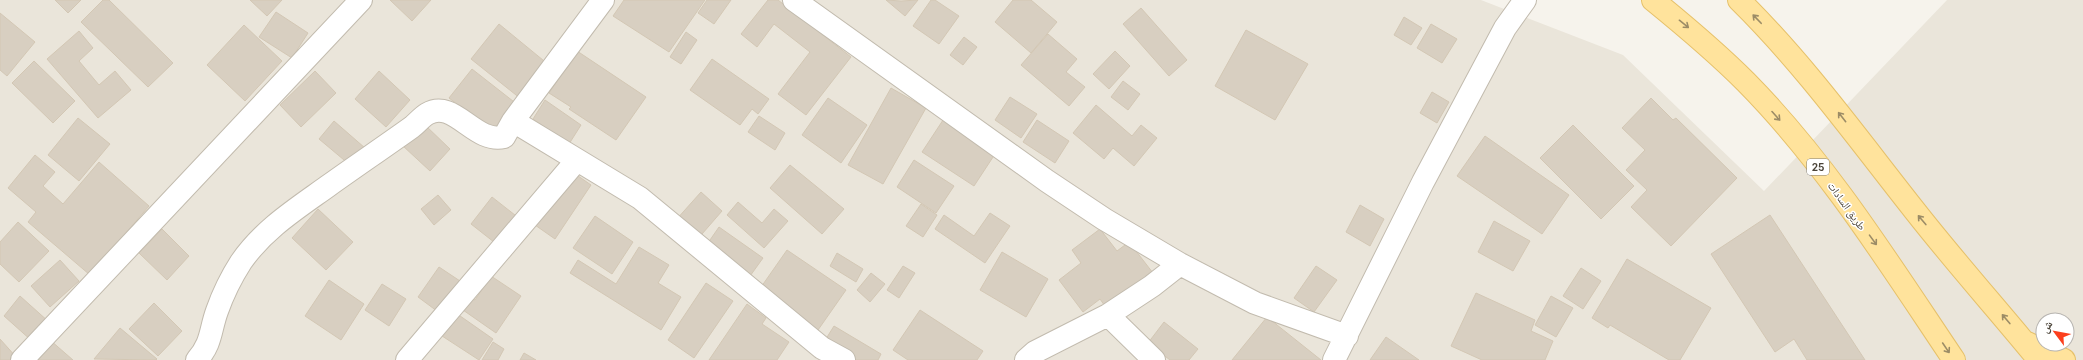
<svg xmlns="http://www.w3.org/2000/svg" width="2083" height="360" font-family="Inter,'Noto Naskh Arabic',sans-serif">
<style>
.residential{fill:#eae5da;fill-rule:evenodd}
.building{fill:#d8cfc1;stroke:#d3c7b4}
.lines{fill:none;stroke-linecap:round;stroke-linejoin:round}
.minor-casing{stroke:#c2bbae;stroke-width:24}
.major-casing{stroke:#e6c16a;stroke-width:24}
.minor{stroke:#fff;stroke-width:22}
.major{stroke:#ffe39c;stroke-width:22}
.oneway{stroke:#9c8c66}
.labels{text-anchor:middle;stroke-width:3;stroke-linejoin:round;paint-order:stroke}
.shield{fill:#fff;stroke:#817c74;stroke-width:1}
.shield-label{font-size:10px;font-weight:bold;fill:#4b4439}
.street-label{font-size:11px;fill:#4b4439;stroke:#fff}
</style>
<rect width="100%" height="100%" fill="#f6f3ec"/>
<path class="residential" d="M0,0H1481L1623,55L1764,191L1947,0H2083V360H0ZM2043,320H2067V344H2043Z"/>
<path class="building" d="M55,0H81L68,13Z
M103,0H109L173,63L148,87L81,22Z
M250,0H282L267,16Z
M390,0H431L412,21Z
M624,0H705L669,52L613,16Z
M707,0H731L714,24L698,13Z
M768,0H778L851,57L806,115L778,94L810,52L774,24L757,47L741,34Z
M886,0L901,1L918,0L905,16Z
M931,0H935L959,16L939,44L913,26Z
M1013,0H1031L1057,22L1031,53L995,22Z
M1141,8L1187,60L1169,76L1123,24Z
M276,12L308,33L292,58L259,37Z
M0,13L35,42L7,76L0,70Z
M1404,17L1422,28L1411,45L1394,35Z
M499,24L549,65L521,99L471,59Z
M1431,24L1457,39L1442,63L1417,48Z
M244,25L282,61L245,101L207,65Z
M1246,30L1308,64L1275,120L1215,86Z
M79,31L93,48L79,61L99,85L115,71L131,90L98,118L47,59Z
M686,32L697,40L681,64L670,57Z
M1048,34L1077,59L1066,72L1085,87L1069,106L1021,65Z
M964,37L977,47L963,65L950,55Z
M577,51L646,97L616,140L569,109L571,107L549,93Z
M1115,51L1130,66L1109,89L1093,74Z
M712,59L769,99L758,114L752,109L740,125L690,90Z
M34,61L75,101L53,123L12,83Z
M472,69L518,105L496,134L449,98Z
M315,71L336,93L301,127L280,105Z
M379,71L410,100L386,127L355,99Z
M1123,81L1140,94L1128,110L1111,97Z
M891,88L926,108L883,184L848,165Z
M1432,92L1449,102L1437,123L1420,113Z
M1010,97L1037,114L1021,138L995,120Z
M828,98L867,125L841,163L802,135Z
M1651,98L1673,120L1676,118L1737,178L1671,246L1631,207L1647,190L1626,170L1645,150L1622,128Z
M545,100L581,125L569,144L533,119Z
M1096,105L1132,136L1141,125L1157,138L1134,166L1113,148L1104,159L1073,133Z
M947,114L997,151L974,186L922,152Z
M759,116L785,133L775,150L748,132Z
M78,118L110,144L79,181L48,155Z
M1037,120L1069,141L1055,163L1023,142Z
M334,121L365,148L350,165L319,139Z
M424,124L450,149L430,171L403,146Z
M1573,125L1634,186L1601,219L1540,158Z
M1485,136L1569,195L1542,234L1457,176Z
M35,155L55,172L43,186L63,204L99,162L149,206L90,275L28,222L36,212L8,188Z
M914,160L954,186L936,213L897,187Z
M790,165L844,209L822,234L770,188Z
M571,171L591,185L555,239L535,225Z
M701,192L722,211L689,249L667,230Z
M438,195L451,210L434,225L421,209Z
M492,197L520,219L499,246L471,224Z
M738,202L762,223L774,209L788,221L764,248L727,215Z
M921,204L937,215L923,237L906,226Z
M1360,205L1384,219L1370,246L1346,232Z
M318,209L353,242L326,270L292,238Z
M990,213L1010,226L985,263L935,229L944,215L974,236Z
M1770,215L1865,360H1807L1794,339L1775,352L1711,254Z
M595,216L633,242L612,274L573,248Z
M1494,221L1530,241L1513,271L1478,252Z
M18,222L49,251L19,282L0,264V242Z
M719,227L763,258L745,283L701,253Z
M162,229L189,256L167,280L139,253Z
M1100,229L1117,251L1129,242L1153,273L1107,309L1100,299L1083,312L1059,280L1081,263L1072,250Z
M639,247L669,265L658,283L681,297L661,330L570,273L578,260L616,284Z
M787,250L846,290L818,330L759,290Z
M1002,252L1048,279L1026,317L980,290Z
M837,253L863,269L856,282L830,266Z
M1627,259L1711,308L1680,360H1669L1610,325L1608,328L1592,318Z
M60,260L79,281L50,307L31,286Z
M903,266L915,273L899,298L887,290Z
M1316,266L1337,280L1314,312L1294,298Z
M439,267L463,283L441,314L418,297Z
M1581,268L1601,281L1583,309L1563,296Z
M871,273L885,284L870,302L857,290Z
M491,276L521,296L496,333L463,310L471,298L475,300Z
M329,280L364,304L341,340L305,316Z
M706,283L733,301L694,358L668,340Z
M382,284L406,299L389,326L365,310Z
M1476,293L1535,320L1531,331L1553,341L1545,360H1482L1451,346Z
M20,296L49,322L32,341L4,316Z
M1551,296L1573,308L1556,337L1535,325Z
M154,303L182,331L158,356L129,329Z
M747,304L766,318L762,324L789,342L777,360H709Z
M920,310L983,351L977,360H908L893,350Z
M453,311L493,339L479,360L439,334Z
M1267,317L1321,360H1232Z
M1164,322L1198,349L1189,360H1170L1148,343Z
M834,326L881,354L878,360H853L824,342Z
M120,328L157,359L156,360L94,359Z
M1386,337L1419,360H1370Z
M0,339L17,358L16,360H0Z
M50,340L73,360H32Z
M493,342L504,349L498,360H482Z
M524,353L536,360H520Z"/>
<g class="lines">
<defs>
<path id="minor" d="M794,0L1047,181L1104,219L1180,264L1255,303L1347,336
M513,121L640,198L822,348L844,360
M1108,315L1154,360
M22,360L361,0
M197,360C212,343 210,330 217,311C223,294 232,276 241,262C264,229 296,209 328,186C356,166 384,147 412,127C417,123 422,117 427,114C454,98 474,144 504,137L513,121L603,0
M407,360L577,160
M1026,360L1035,352L1108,315L1152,286L1180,264
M1334,360L1423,182L1505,28L1525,0"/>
<path id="major" d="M1653,0C1685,26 1717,53 1746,82C1827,164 1890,265 1954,360
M1739,0C1805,65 1858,139 1915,211C1955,262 1998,310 2039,360
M2027,343L2064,360"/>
</defs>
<use href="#minor" class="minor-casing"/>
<use href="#major" class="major-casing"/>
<use href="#minor" class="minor"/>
<use href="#major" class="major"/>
</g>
<defs><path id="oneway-shaft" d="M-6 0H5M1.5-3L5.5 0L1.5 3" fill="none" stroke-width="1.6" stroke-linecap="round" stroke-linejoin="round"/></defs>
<g class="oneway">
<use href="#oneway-shaft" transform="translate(1757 19) rotate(-134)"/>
<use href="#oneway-shaft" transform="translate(1684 24) rotate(39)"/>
<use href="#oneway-shaft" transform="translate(1776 116) rotate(48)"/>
<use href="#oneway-shaft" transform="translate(1842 117) rotate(-128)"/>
<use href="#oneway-shaft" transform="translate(1922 220) rotate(-130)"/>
<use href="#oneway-shaft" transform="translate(1873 240) rotate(54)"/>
<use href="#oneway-shaft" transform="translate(2006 319) rotate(-130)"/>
<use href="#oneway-shaft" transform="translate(1946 348) rotate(56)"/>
</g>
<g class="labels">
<rect class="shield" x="1807" y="159" width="22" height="16" rx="3"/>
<g class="shield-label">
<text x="1818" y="171">25</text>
</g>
<g class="street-label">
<text transform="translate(1847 206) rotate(54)" y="4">طريق السادات</text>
</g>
</g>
<g transform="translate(2055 332) rotate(302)"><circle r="19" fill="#ffffff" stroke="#b7b4b0"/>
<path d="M0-3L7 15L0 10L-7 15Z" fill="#fc3f1d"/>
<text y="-6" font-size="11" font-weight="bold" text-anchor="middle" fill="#4b4439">ش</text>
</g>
</svg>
